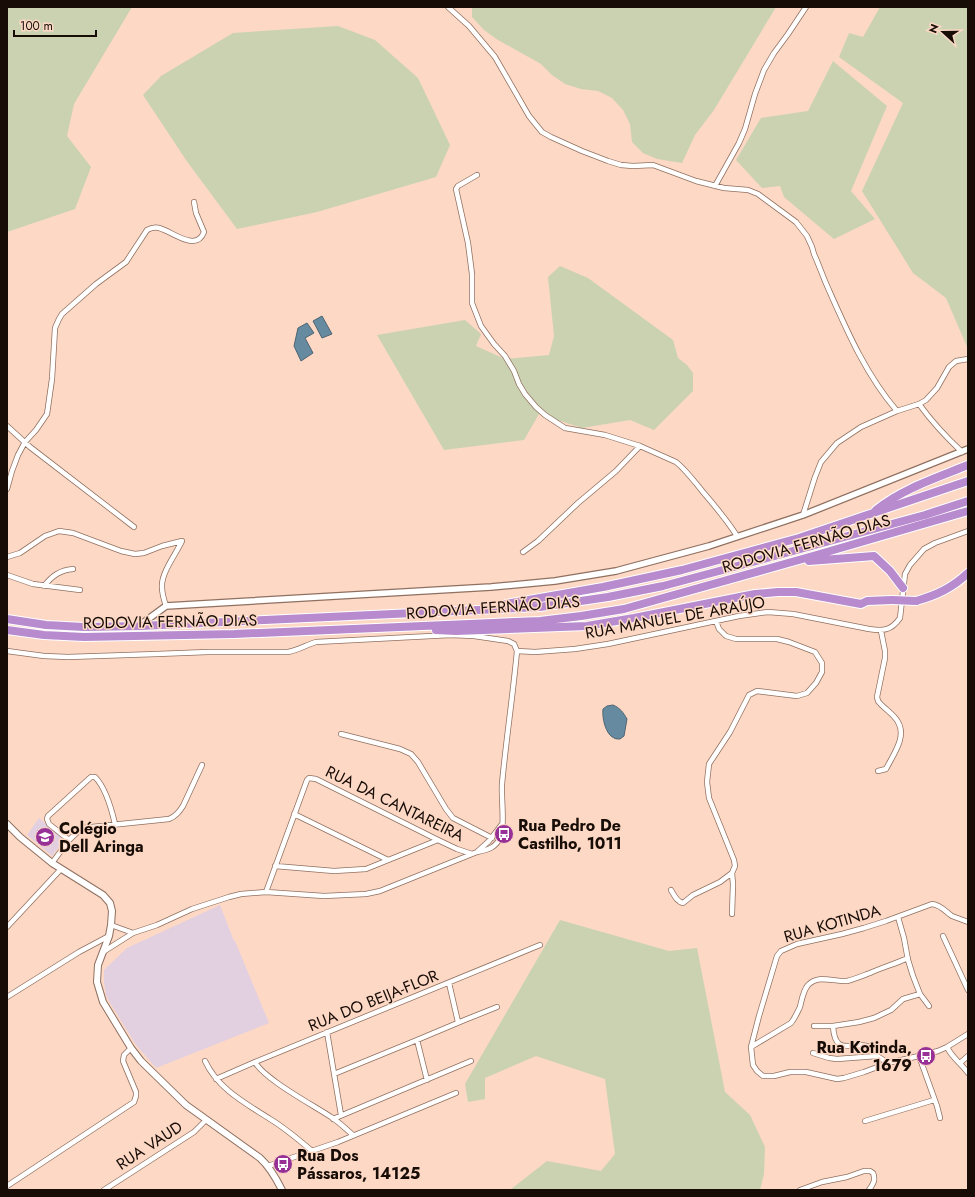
<svg xmlns="http://www.w3.org/2000/svg" width="975" height="1197" font-family="Jost,sans-serif">
<style>
.education{fill:#e2d0e0}
.green{fill:#cad2b2}
.water{fill:#668ba0;stroke:#4e6572}
.lines{fill:none;stroke-linecap:round;stroke-linejoin:round}
.minor-casing{stroke:#907060;stroke-width:6}
.tertiary-casing{stroke:#907060;stroke-width:8}
.secondary-casing{stroke:#907060;stroke-width:8}
.motorway-casing{stroke:#fff;stroke-width:10}
.minor{stroke:#fff;stroke-width:4.5}
.tertiary{stroke:#fff;stroke-width:5.5}
.secondary{stroke:#fff;stroke-width:6}
.motorway{stroke:#b88bce;stroke-width:8}
.motorway-bridge-casing{stroke:#fff;stroke-width:10;stroke-linecap:butt}
.motorway-bridge{stroke:#b88bce;stroke-width:8}
.labels{text-anchor:middle;stroke-width:3;stroke-linejoin:round;paint-order:stroke}
.street-label{font-size:16px;fill:#170c06;stroke:#fcd8c5}
.poi-label{font-size:16px;font-weight:bold;fill:#170c06;stroke:#fcd8c5;text-anchor:start}
</style>
<rect width="100%" height="100%" fill="#fcd8c5"/>
<path class="education" d="M39,818L64,840L52,856L27,835Z
M220,905L234,941H235L269,1023L156,1068L136,1045L110,1003L106,995L104,982V970L127,948Z"/>
<path class="green" d="M7,7H132L74,104L67,136L91,167L75,209L7,232Z
M472,7H776L714,110L695,135L682,163L657,159L643,153L632,142L630,124L623,110L612,98L598,91L581,89L565,84L552,75L541,64L498,40L484,30L472,17Z
M880,7H968V349L946,298L913,273L862,191L903,103L839,57L849,33L863,37Z
M338,26L375,40L418,78L450,145L436,177L317,212L237,229L186,160L143,95L161,76L233,33Z
M833,61L887,106L851,191L875,219L834,239L784,197L780,186L762,188L736,160L761,118L808,111Z
M560,266L588,278L673,340L678,358L687,365L693,373V391L654,430L630,420L582,428L539,414L524,440L444,450L377,335L465,320L481,334L476,346L505,359L549,355L554,336L548,277Z
M560,920L669,951L697,948L725,1092L750,1115L765,1147L764,1174L760,1190H510L547,1161L601,1171L615,1154L605,1079L536,1056L485,1078V1099L468,1102L465,1084Z"/>
<path class="water" d="M322,316L332,334L322,338L313,321Z
M307,323L314,333L305,338L313,353L301,361L294,346L298,328Z
M613,705C620,708 623,712 627,719L624,736L620,739C619,739 615,739 614,738C605,734 602,717 603,709L607,706Z"/>
<g class="lines">
<defs>
<path id="minor" d="M448,7L469,26L495,57L529,116L542,132L551,137L582,151L608,161L621,165L633,166L653,165L696,181L724,188L748,190L758,194L796,222L807,236L812,247L814,254C819,265 823,277 828,288C847,331 866,375 897,411
M477,175L458,186L456,189L468,243L472,274V303L481,326L494,344L505,356L514,371L519,384L525,394L536,407L545,415L565,428L605,435L640,446L676,462C686,470 694,481 703,492C715,506 727,520 737,536
M715,186L739,143L745,129L755,94L764,70L774,53L788,34L806,7
M919,404C932,422 946,437 962,452
M7,426L30,447L134,527
M7,489L12,471L18,455L25,442L36,430L47,414L52,379L55,328L59,319L62,314L96,284L126,262L147,230C151,228 155,227 159,228C172,231 196,253 204,232L196,213L194,202
M803,515L815,477L821,462L837,443L861,427L897,411L919,404L926,400L937,388L949,367L956,361L968,359
M523,552L538,541L578,503L616,471L640,446
M7,557L20,553L45,536L59,531L73,533L121,551L135,554L144,553L162,546L182,541
M7,575L33,584L80,590
M44,586C52,576 60,570 73,569
M166,606C164,600 162,593 162,587C161,573 176,554 182,541
M716,621L719,629L726,636L736,639H777L789,642L815,652L822,663V672L816,683L807,693L797,696L757,691L749,695L730,732L709,764L707,782L709,798L734,860L735,866L732,873L733,884L732,914
M7,651L44,656L68,657L157,654L208,652H288C299,650 306,645 316,642L451,635L474,636L508,641L514,644L517,651
M517,651L535,652L575,649L608,644L739,616L768,612L793,614L869,629C883,631 891,631 900,618L905,574L910,565L924,549L935,543L968,531
M341,734L400,749L411,754L418,762L446,809L453,818L492,838
M878,771L886,769C893,755 907,737 898,722C894,714 883,708 878,701L877,697L885,658V651L881,631
M294,814L388,860
M69,840L49,824L47,819L48,816L91,777H95C105,787 112,811 115,824
M478,851L489,841L502,824
M52,863L69,840L82,828L169,819C176,816 179,812 183,806L202,765
M275,866L334,871L366,869L438,840
M671,890C674,895 677,902 683,903L693,895L720,882L732,873
M266,892L307,780L309,778L316,779L438,840L457,849L472,854
M968,922C963,920 957,918 952,916C946,912 941,905 932,904L886,921L864,928L842,934L797,944L781,951L777,956L759,1016L751,1047L753,1065L757,1071L763,1076H774L790,1072H806L837,1079L844,1078L864,1072L888,1063L919,1056L938,1051L947,1047L968,1034
M111,925L133,933
M7,927L61,869
M943,936L968,990
M103,952L133,933L157,925L192,909L229,897L241,894L266,892L324,896L366,894L380,891L477,852C488,850 496,848 501,836C505,825 501,798 502,784C506,740 513,695 517,651
M449,983L458,1022
M920,994L929,1006
M7,997L79,952L109,936
M814,1026H833
M327,1032L341,1115
M417,1040L427,1080
M751,1047L791,1023C795,1018 797,1013 800,1007C802,999 803,991 808,985C819,974 834,982 847,981C855,979 862,976 870,973C883,967 895,964 908,958
M947,1047C952,1058 962,1064 968,1073
M813,1053L829,1058L837,1059L877,1056
M919,1056L937,1106L940,1118
M205,1061C218,1089 245,1103 270,1119C285,1128 298,1139 312,1151
M255,1062C264,1079 313,1105 331,1117C339,1122 346,1129 353,1135
M888,1063L877,1056L876,1049C856,1037 835,1061 833,1026L859,1022L874,1018L891,1010L903,999L920,994L913,976L908,960L904,938L898,917
M960,1063L968,1056
M334,1074L417,1040L467,1019L497,1007
M216,1079L255,1062L540,945
M333,1119L471,1061
M865,1121L934,1100
M268,1166L338,1142L456,1093
M7,1186L134,1102L136,1096V1092L123,1061L124,1055L131,1048
M104,1190L194,1132L206,1120
M800,1190L822,1182L847,1177L864,1171H870L873,1173C876,1180 873,1184 869,1190"/>
<path id="tertiary" d="M140,625L166,606L491,587L555,581L616,571L709,546L803,515L968,449"/>
<path id="secondary" d="M7,824L20,837L52,863L103,895L110,903L112,911L111,925L109,936L98,965L97,982L103,1002L131,1048L141,1061L186,1105L260,1158C270,1167 276,1178 282,1190"/>
<path id="motorway" d="M876,510C902,489 936,478 968,465
M809,561L874,556L890,571L903,588
M916,601C937,595 952,588 968,573
M506,604L603,587L682,570L799,538L968,481
M7,619L46,625L84,627L140,626L540,607L608,597L663,586L719,571L925,515L968,501
M7,630L44,635L84,637L234,634L540,621L581,616L624,609L813,556L968,511
M436,630L456,631L587,626L634,618L755,594L778,592H796L861,604L867,601L892,600"/>
</defs>
<use href="#minor" class="minor-casing"/>
<use href="#tertiary" class="tertiary-casing"/>
<use href="#secondary" class="secondary-casing"/>
<use href="#motorway" class="motorway-casing"/>
<use href="#minor" class="minor"/>
<use href="#tertiary" class="tertiary"/>
<use href="#secondary" class="secondary"/>
<use href="#motorway" class="motorway"/>
<defs>
<path id="motorway-bridge" d="M892,600L916,601"/>
</defs>
<use href="#motorway-bridge" class="motorway-bridge-casing"/>
<use href="#motorway-bridge" class="motorway-bridge"/>
</g>
<defs>
<symbol id="bus-disc" viewBox="-11 -11 22 22"><circle r="9.5" fill="#983196" stroke="#fcd8c5"/><path d="M-5-6H5V4H4V6H2V4H-2V6H-4V4H-5ZM-3.5-4V0h7V-4ZM-3.5 1.2v1.5H-2V1.2ZM2 1.2v1.5H3.5V1.2Z" fill="#fff"/></symbol>
<symbol id="school-disc" viewBox="-11 -11 22 22"><circle r="9.5" fill="#983196" stroke="#fcd8c5"/><path d="M0-5L7-2L0 1L-7-2ZM-4 1L0 2.5L4 1V4Q0 6-4 4Z" fill="#fff"/></symbol>
</defs>
<g fill-rule="evenodd">
<use href="#bus-disc" x="493" y="823" width="22" height="22"/>
<use href="#school-disc" x="34" y="826" width="22" height="22"/>
<use href="#bus-disc" x="915" y="1045" width="22" height="22"/>
<use href="#bus-disc" x="272" y="1153" width="22" height="22"/>
</g>
<g class="labels">
<g class="street-label">
<text transform="translate(806 543) rotate(-16)" y="6">RODOVIA FERNÃO DIAS</text>
<text transform="translate(493 607) rotate(-4)" y="6">RODOVIA FERNÃO DIAS</text>
<text transform="translate(675 617) rotate(-10)" y="6">RUA MANUEL DE ARAÚJO</text>
<text transform="translate(170 621) rotate(-1)" y="6">RODOVIA FERNÃO DIAS</text>
<text transform="translate(395 803) rotate(26)" y="6">RUA DA CANTAREIRA</text>
<text transform="translate(832 923) rotate(-16)" y="6">RUA KOTINDA</text>
<text transform="translate(373 1000) rotate(-22)" y="6">RUA DO BEIJA-FLOR</text>
<text transform="translate(149 1145) rotate(-33)" y="6">RUA VAUD</text>
</g>
<g class="poi-label">
<text x="518" y="831">Rua Pedro De<tspan x="518" dy="18">Castilho, 1011</tspan></text>
<text x="59" y="834">Colégio<tspan x="59" dy="18">Dell Aringa</tspan></text>
<text x="912" y="1053" text-anchor="end">Rua Kotinda,<tspan x="912" dy="18">1679</tspan></text>
<text x="297" y="1161">Rua Dos<tspan x="297" dy="18">Pássaros, 14125</tspan></text>
</g>
</g>
<rect width="975" height="1197" fill="none" stroke="#170c06" stroke-width="16"/>
<g transform="translate(943 32) rotate(291)" stroke="#fcd8c5" stroke-width="3" paint-order="stroke">
<path d="M0-3L7 15L0 10L-7 15Z" fill="#170c06"/>
<text y="-6" font-size="11" font-weight="bold" text-anchor="middle" fill="#170c06">N</text>
</g>
<path d="M14 30v6h82v-6" fill="none" stroke="#170c06" stroke-width="2"/>
<text x="20" y="30" font-size="12" fill="#170c06" stroke="#fcd8c5" stroke-width="3" paint-order="stroke">100 m</text>
</svg>
